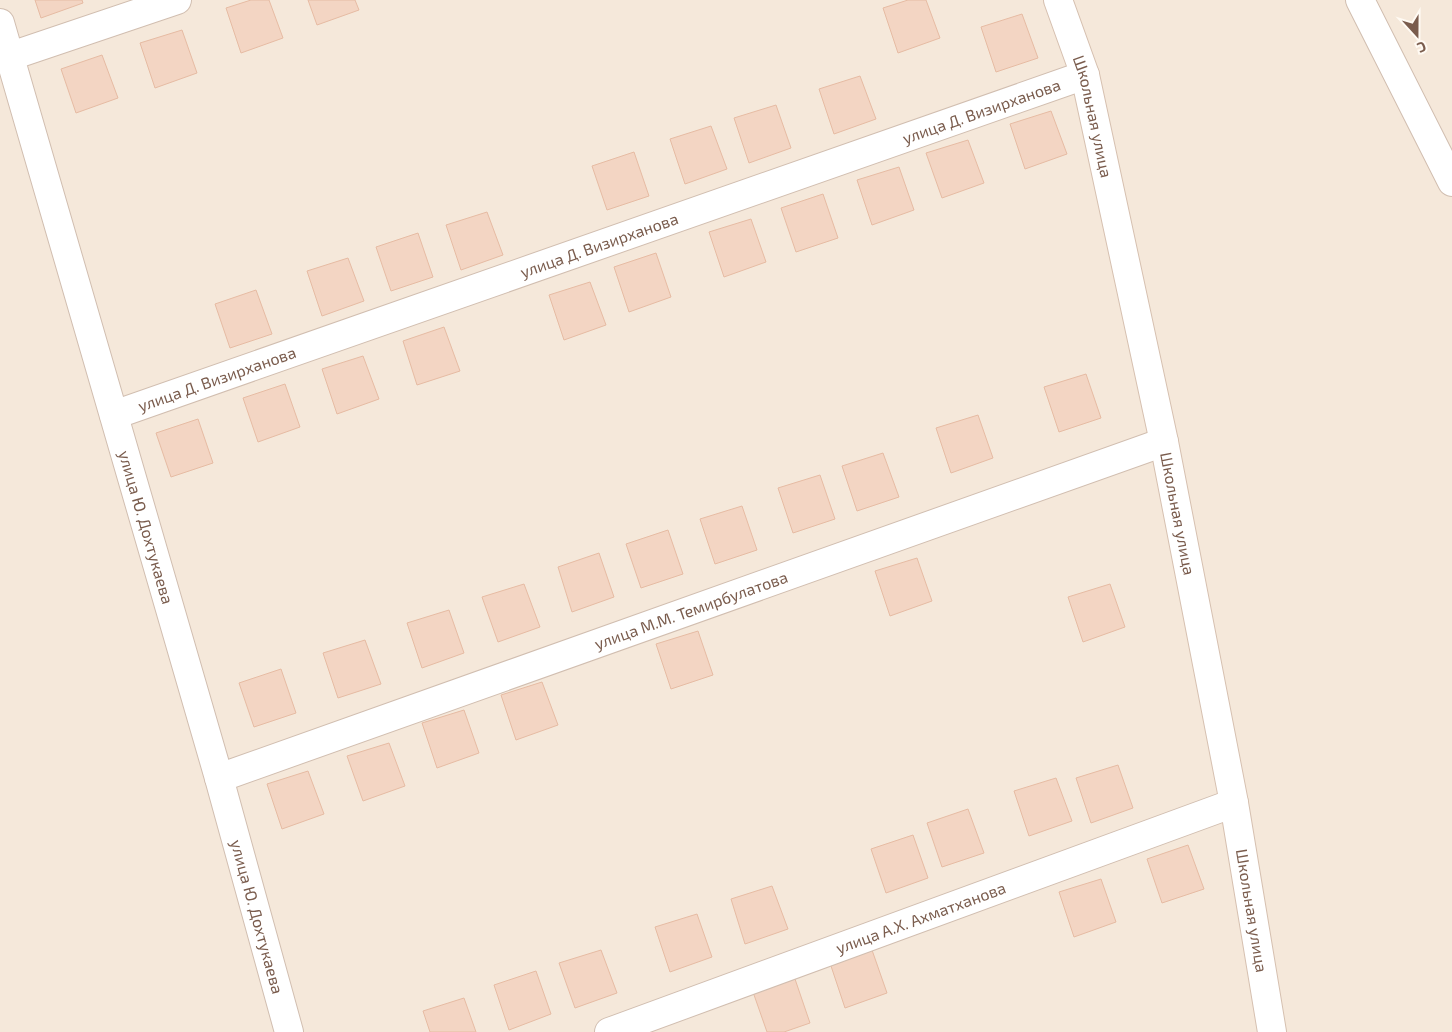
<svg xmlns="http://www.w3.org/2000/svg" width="1452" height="1032" font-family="'Exo 2',sans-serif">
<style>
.residential{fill:#f5e8da}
.building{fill:#f3d5c3;stroke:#e6bba3}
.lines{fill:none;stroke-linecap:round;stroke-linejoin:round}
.street-casing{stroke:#d1beb0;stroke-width:30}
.secondary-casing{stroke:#d6c0b0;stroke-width:30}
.street{stroke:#fff;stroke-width:28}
.secondary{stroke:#fff;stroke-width:28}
.labels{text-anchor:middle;stroke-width:4;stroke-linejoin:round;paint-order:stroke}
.street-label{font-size:16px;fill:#7a5c4d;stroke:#fffaf3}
</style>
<rect width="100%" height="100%" fill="#fdf6ec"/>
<path class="residential" d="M0,0H1452V1032H0Z"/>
<path class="building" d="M35,0H82L83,3L41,18Z
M251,0H269L283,38L241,53L226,8Z
M308,0H355L359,10L317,25Z
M908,0H926L940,38L898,53L883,8Z
M1022,14L1038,58L996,72L981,27Z
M182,30L197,73L155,88L140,43Z
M102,55L118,98L76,113L61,69Z
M860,76L876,119L834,134L819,89Z
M776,105L791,148L749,163L734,118Z
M1051,111L1067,154L1025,169L1010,124Z
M711,126L727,169L685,184L670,139Z
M968,140L984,183L942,198L926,153Z
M634,152L649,196L607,210L592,166Z
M899,167L914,210L872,225L857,180Z
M823,194L838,238L796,252L781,208Z
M487,212L503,255L461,270L446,225Z
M751,219L766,262L724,277L709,232Z
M418,233L433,277L391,291L376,247Z
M656,253L671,297L629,312L614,267Z
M348,258L364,301L322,316L307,271Z
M590,282L606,325L564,340L549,295Z
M256,290L272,334L230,348L215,304Z
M444,327L460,371L417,385L403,341Z
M363,356L379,399L337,414L322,369Z
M1086,374L1101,418L1059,432L1044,387Z
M285,384L300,427L258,442L243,398Z
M978,415L993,458L951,473L936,428Z
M198,419L213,463L171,477L156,433Z
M883,453L899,497L857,511L842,466Z
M820,475L835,519L793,533L778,488Z
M742,506L757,550L715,564L700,519Z
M668,530L683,574L641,588L626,544Z
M599,553L614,597L572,612L558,567Z
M917,558L932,601L890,616L875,571Z
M524,584L540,627L498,642L482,597Z
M1110,584L1125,627L1083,642L1068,597Z
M449,610L464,653L422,668L407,623Z
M698,631L713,675L671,689L656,644Z
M365,640L381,684L338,698L323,653Z
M281,669L296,713L254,727L239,683Z
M542,682L558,725L516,740L501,695Z
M464,710L479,753L437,768L422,723Z
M389,743L405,786L363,801L347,756Z
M1118,765L1133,808L1091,823L1076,778Z
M308,771L324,814L282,829L267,784Z
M1056,778L1072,821L1029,836L1014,791Z
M968,809L984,853L942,867L927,823Z
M913,835L928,878L886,893L871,849Z
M1188,845L1204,889L1162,903L1147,859Z
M1101,879L1116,922L1074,937L1059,892Z
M772,886L788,929L745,944L731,899Z
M697,914L712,957L670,972L655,927Z
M601,950L617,993L575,1008L559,963Z
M872,950L887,993L845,1008L830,963Z
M536,971L551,1014L509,1030L494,985Z
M795,979L810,1023L784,1032H767L753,992Z
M464,998L476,1032H430L423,1011Z"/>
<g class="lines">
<defs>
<g id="street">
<path d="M1360,0L1452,182"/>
<path id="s1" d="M0,23L219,778L289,1032"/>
<path d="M8,57L177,0"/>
<path id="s2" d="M114,415L1085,75"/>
<path id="s3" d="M219,778L1164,442"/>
<path id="s4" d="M609,1032L1234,803"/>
</g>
<g id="secondary">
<path id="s5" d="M1058,0L1085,75L1164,442L1234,803L1272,1032"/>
</g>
</defs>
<use href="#street" class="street-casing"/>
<use href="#secondary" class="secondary-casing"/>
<use href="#street" class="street"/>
<use href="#secondary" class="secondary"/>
</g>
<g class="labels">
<g class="street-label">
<text dy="6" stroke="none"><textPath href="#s2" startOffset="919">улица Д. Визирханова</textPath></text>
<text dy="6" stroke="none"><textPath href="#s5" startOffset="122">Школьная улица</textPath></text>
<text dy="6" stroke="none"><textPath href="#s2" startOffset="514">улица Д. Визирханова</textPath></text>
<text dy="6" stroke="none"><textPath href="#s2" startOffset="109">улица Д. Визирханова</textPath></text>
<text dy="6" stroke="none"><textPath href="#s5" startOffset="528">Школьная улица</textPath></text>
<text dy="6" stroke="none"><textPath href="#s1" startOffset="525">улица Ю. Дохтукаева</textPath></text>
<text dy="6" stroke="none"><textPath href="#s3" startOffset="501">улица М.М. Темирбулатова</textPath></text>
<text dy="6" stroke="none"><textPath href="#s5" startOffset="932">Школьная улица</textPath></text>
<text dy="6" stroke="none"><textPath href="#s1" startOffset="930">улица Ю. Дохтукаева</textPath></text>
<text dy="6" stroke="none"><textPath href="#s4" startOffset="332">улица А.Х. Ахматханова</textPath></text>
</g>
</g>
<g transform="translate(1417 35) rotate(159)" stroke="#fffaf3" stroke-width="4" paint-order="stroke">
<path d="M0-4L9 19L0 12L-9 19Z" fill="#7a5c4d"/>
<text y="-8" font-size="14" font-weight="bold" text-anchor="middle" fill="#7a5c4d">С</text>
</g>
</svg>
